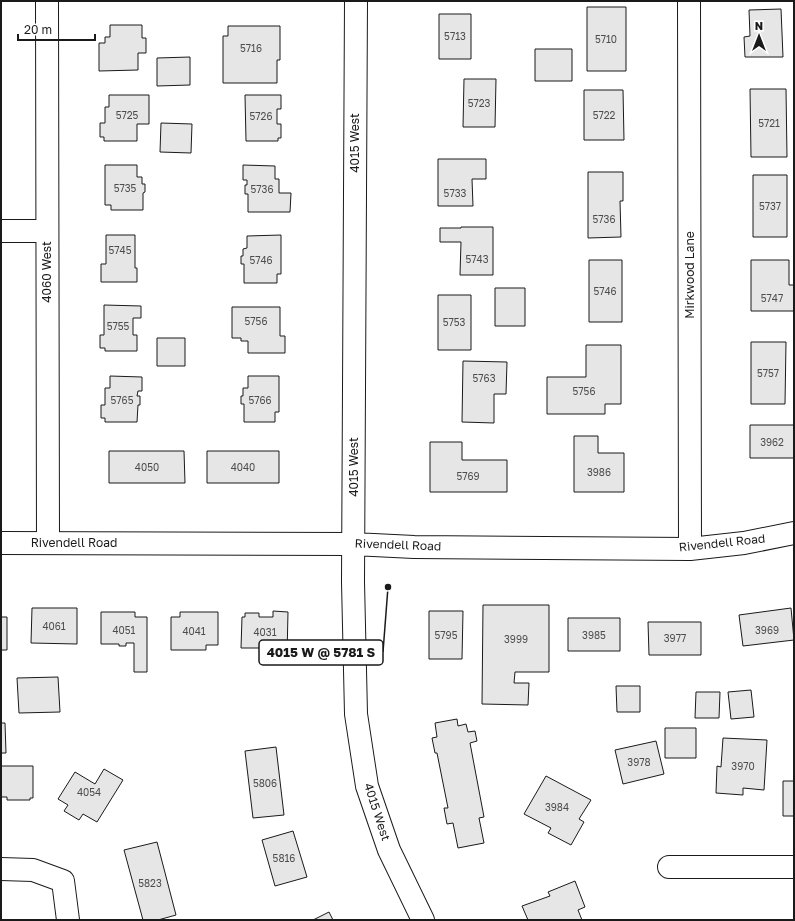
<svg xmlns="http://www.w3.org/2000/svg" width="795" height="921" font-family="'Golos Text',sans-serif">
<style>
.building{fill:#e6e6e6;stroke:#1a1a1a}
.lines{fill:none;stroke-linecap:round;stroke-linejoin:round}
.minor-casing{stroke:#1a1a1a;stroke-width:24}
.minor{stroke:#fff;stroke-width:22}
.labels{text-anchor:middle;stroke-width:3;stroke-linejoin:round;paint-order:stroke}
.number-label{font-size:10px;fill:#4d4d4d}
.street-label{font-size:12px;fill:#1a1a1a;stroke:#fff}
.leader{fill:none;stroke:#1a1a1a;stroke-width:1.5}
.callout-dot{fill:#1a1a1a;stroke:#fff;stroke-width:1.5}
.callout{fill:#fff;stroke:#1a1a1a;stroke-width:1.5}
.callout-label{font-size:13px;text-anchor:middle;font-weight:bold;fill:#1a1a1a}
</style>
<rect width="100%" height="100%" fill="#fff"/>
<path class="building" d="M587,7H626V71H587Z
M781,9L783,57H745L744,37L750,36L749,10Z
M439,14H471V59H439Z
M110,25H142V38H146V53H138V70L99,71V43H105V37H110Z
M228,26H280V60H277V83H223V36H228Z
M535,49H572V81H535Z
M190,57V85L157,86V58Z
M464,79H496L495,127H463Z
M750,89H786L787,157H751Z
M584,90H623L624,140H584Z
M109,95H149V124H137V141H104V137H100V123H105V107H109Z
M245,95H281V109H277V124H281V138H278V141H246Z
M161,123L192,124L191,153L160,152Z
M438,159H486V179H472L473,206H438Z
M105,165H137V177H142V184H145V192L143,193V210H111V205H105Z
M243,165L275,166V179H279V193H291L290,212H248V194H245V185H247V180H243Z
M588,172H623V201H620L621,237L588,238Z
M753,175H787V237H753Z
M461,227H493V275H460L461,242H440V228H461Z
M106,235H135V268H137V282H101V264H106Z
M281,235V274H277V283H244V264H241V256H243V249L247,248V236Z
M589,260H622V322H589Z
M751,260H789V285H794V311H751Z
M495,288H525V326H495Z
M438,295H471V350H438Z
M104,305L141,306V318H133V335H137V351H105V348H100V335H104Z
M232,307H280V336H285V353H248V341H241V338H232Z
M157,338H185V366H157Z
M751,342H786L785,404H751Z
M586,345H621V404H605V414H547V377H586Z
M463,361L507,362L506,394H494V423L462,422Z
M110,376L142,377V391H138L137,396H140V405H138L137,422H105V418H101V405H105V388H110Z
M248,376H279V412H275V422H244V404H241V396H243V388H248Z
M750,425H794V458H750Z
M574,436H598V453H624V492H574Z
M430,442H462V460H507V492H430Z
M109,451H184L185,483H109Z
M207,451H279V483H207Z
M483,605H549V672H515L514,683H529L528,705L482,704Z
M32,608H77V644L31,643Z
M791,608L794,640L743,646L739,615Z
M273,611L288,612L287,656L260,655V648H241L242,617H245V613H259V617H273Z
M429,611H463L462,659H429Z
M101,612H135V617H147V672H134V643H126V646H119V644H101Z
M180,612H218V645H206V650H171V617H180Z
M1,617H7V650H1Z
M568,618H620V651H568Z
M648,622H701V655H649Z
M58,677L60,712L19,713L17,678Z
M616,686H640V712H617Z
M751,690L754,717L731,719L728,692Z
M696,692H720L719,718H695Z
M457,719L458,726L466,724L468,732L475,731L477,741L470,743L484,817L479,818L484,843L458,848L453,823L447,824L444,808H448L437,753H435L432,738L437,737L435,723Z
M1,723H5L6,753H1Z
M665,728H696V758H665Z
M723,738L767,740L764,790L743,788V795L716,793L717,766L721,767Z
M656,741L664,774L623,784L615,750Z
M276,747L284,815L253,818L245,751Z
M1,766H33V798H30V800H7V797H1Z
M104,769L123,780L97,822L83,814L79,820L64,811L68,805L58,799L75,772L95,784Z
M546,776L591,800L579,819L584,822L571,845L548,833L551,828L524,814Z
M783,781H794V816H783Z
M293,831L307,877L275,886L262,840Z
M157,842L176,915L158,920H143L124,850Z
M575,881L585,907L578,910L582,920H528L522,906L550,896L548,892Z
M329,912L333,920H313Z"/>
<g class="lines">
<defs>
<path id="minor" d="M47,1L48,543
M356,1L353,582L356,714L367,786L389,850L423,920
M689,1L690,549
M1,231H46
M1,543L353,544L414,547L690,549L744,543L794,533
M669,867H794
M1,869L33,870L63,881L68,920"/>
</defs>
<use href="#minor" class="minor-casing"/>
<use href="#minor" class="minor"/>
</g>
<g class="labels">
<g class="number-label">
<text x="455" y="40">5713</text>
<text x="606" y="43">5710</text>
<text x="251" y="52">5716</text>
<text x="479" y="107">5723</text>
<text x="127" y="119">5725</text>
<text x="604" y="119">5722</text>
<text x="261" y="120">5726</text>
<text x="769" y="127">5721</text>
<text x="125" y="192">5735</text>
<text x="262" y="193">5736</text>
<text x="455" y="197">5733</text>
<text x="770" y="210">5737</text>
<text x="604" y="223">5736</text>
<text x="120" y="254">5745</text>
<text x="477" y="263">5743</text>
<text x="261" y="264">5746</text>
<text x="605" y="295">5746</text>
<text x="772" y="302">5747</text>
<text x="256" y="325">5756</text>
<text x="454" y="326">5753</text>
<text x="118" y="330">5755</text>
<text x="768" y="377">5757</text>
<text x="484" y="382">5763</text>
<text x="584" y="395">5756</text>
<text x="122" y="404">5765</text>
<text x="260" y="404">5766</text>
<text x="772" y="446">3962</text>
<text x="147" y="471">4050</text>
<text x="243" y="471">4040</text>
<text x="599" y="476">3986</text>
<text x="468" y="480">5769</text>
<text x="54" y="630">4061</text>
<text x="124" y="634">4051</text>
<text x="767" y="634">3969</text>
<text x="194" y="635">4041</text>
<text x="265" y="636">4031</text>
<text x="446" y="639">5795</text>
<text x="594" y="639">3985</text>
<text x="675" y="642">3977</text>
<text x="516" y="643">3999</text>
<text x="639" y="766">3978</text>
<text x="743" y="770">3970</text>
<text x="265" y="787">5806</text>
<text x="89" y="796">4054</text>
<text x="557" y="811">3984</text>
<text x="284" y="862">5816</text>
<text x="150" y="887">5823</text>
</g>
<g class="street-label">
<text transform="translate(355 143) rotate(-90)" y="4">4015 West</text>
<text transform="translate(47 272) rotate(-90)" y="4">4060 West</text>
<text transform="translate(690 275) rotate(-90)" y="4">Mirkwood Lane</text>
<text transform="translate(354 467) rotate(-90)" y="4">4015 West</text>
<text x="74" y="547">Rivendell Road</text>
<text transform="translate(722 543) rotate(-6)" y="4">Rivendell Road</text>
<text transform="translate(398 545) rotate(2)" y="4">Rivendell Road</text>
<text transform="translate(377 812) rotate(72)" y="4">4015 West</text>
</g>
</g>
<path class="leader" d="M388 587L383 652"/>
<circle class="callout-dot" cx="388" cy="587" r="4"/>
<rect class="callout" x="259" y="640" width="124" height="25" rx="4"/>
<g class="callout-label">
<text x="321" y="657">4015 W @ 5781 S</text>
</g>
<rect width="795" height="921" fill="none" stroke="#1a1a1a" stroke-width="4"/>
<g transform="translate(759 36)" stroke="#ffffff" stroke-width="3" paint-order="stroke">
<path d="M0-3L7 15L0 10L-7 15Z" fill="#1a1a1a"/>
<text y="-6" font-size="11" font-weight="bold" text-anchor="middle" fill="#1a1a1a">N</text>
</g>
<path d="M18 34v6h77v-6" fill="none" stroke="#1a1a1a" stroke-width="2"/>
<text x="24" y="34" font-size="12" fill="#1a1a1a" stroke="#ffffff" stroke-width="3" paint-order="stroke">20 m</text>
</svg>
